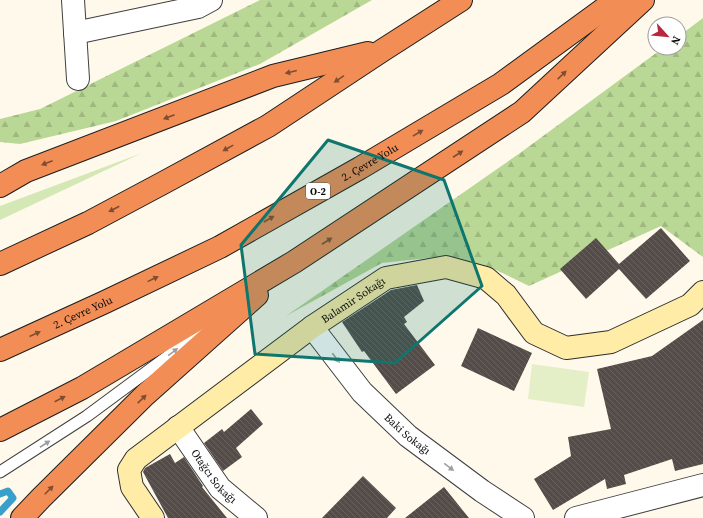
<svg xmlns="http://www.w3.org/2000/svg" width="703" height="518" font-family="'Source Serif 4',serif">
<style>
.grass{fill:#d4e8b6}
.forest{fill:url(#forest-firs)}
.pitch{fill:#e5efc7}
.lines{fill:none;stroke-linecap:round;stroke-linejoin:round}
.stream{stroke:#399fcb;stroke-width:7}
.building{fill:url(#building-back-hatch)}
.lane-casing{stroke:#3f3f3f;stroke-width:13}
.street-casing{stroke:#3f3f3f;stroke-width:24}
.secondary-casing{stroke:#2e2e2e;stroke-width:24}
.highway-casing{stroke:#1d1d1d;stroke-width:24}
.lane{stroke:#fff;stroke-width:11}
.street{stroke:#fff;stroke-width:22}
.secondary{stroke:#feeca7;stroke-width:22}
.highway{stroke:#f28e55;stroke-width:22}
.oneway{fill:#7f4d30}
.oneway2{fill:#9e9e9e}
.marked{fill:#0f766e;fill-opacity:0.2;stroke:#0f766e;stroke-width:3;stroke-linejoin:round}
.labels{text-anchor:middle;stroke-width:4;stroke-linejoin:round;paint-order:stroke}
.shield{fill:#fff;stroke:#555;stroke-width:1}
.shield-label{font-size:10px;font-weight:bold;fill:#0c0c0c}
.street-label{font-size:11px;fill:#0c0c0c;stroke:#fff}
</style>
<defs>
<pattern id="forest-firs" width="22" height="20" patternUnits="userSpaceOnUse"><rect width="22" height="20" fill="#bad895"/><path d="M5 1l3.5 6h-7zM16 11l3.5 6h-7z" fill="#9fb87f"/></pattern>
<pattern id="building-back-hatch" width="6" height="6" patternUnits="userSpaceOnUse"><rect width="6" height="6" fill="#544c48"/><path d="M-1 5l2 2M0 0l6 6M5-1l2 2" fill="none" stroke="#68615e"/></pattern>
</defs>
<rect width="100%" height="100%" fill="#fff9eb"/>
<path class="grass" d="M142,153L0,220V206Z"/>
<path class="forest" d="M260,0H372L260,64L116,121L20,144L0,142V119L40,109Z
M703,18V257L661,226L529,286L494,269L447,256L382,263L286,316L520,153L663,48H679V36Z"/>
<path class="pitch" d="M532,364L589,372L584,407L528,399Z"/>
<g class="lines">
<path class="stream" d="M0,494L8,491L13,498L0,512"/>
</g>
<path class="building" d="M661,228L690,261L646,299L619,269L586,299L560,269L596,238L619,264Z
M417,285L424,301L404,317L407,322L404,324L435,365L396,394L364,351L362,352L342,322L391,290Z
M703,320V464L675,471L672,459L624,475L626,484L607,489L605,479L553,510L534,479L571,456L568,437L611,429L597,369L652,356Z
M478,328L532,353L514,391L461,366Z
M251,409L263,424L236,448L242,457L223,471L204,443L222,429L224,432Z
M170,454L175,463L184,457L203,486L202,487L227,518H168L143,472L145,468Z
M363,476L396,508L387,518H322Z
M444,487L469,518H405Z"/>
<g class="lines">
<defs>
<path id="lane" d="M0,472L87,416L206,328"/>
<g id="street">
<path d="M73,0L78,79"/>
<path d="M75,33L198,7L211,0"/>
<path id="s1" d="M312,327L362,392L408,436L482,491L523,518"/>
<path id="s2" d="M178,427L220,488L256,518"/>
<path d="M576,518L703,485"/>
</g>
<g id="secondary">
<path id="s3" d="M153,518L132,487L129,470L136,459L312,327L386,278L446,267L486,278L506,295L534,333L566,348L611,342L690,305L703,292"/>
</g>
<g id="highway">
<path d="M0,186L26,171L273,76L368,53"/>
<path d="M0,264L88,223L163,183L268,126L383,50L461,0"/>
<path id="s4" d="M0,350L105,302L220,247L360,168L501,84L616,0"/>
<path d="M0,430L82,388L294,262L522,112L643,0"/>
<path d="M22,518L41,498L145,395L257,295"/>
</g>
</defs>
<use href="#lane" class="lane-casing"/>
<use href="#street" class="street-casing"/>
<use href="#secondary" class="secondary-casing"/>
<use href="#highway" class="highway-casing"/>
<use href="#lane" class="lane"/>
<use href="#street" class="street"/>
<use href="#secondary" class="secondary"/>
<use href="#highway" class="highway"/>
</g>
<defs><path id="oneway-solid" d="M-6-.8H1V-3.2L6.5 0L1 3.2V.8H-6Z"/></defs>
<g class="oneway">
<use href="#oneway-solid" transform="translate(291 72) rotate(166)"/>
<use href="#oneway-solid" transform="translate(562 75) rotate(-43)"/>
<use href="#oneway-solid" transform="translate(339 79) rotate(146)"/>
<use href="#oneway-solid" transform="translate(169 117) rotate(159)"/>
<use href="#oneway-solid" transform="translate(418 133) rotate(-31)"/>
<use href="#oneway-solid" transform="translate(228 148) rotate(151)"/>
<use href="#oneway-solid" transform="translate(458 154) rotate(-33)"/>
<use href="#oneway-solid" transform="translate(47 163) rotate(159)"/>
<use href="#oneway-solid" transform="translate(114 209) rotate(152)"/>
<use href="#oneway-solid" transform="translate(269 219) rotate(-30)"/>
<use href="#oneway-solid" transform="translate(327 241) rotate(-33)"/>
<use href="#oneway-solid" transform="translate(153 279) rotate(-26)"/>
<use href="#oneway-solid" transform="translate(35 334) rotate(-24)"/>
<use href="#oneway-solid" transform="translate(60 399) rotate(-27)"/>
<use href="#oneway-solid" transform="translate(142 399) rotate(-44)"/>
<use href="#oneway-solid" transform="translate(49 490) rotate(-45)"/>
</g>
<g class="oneway2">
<use href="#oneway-solid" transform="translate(173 352) rotate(-37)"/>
<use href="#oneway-solid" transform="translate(336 358) rotate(52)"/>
<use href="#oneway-solid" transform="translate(45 444) rotate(-33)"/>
<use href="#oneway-solid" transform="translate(449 467) rotate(37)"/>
</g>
<path class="marked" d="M328,140L444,180L482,286L395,363L255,354L241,245Z"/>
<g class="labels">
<rect class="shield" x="306" y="183" width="24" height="16" rx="3"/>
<g class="shield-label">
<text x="318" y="195">O-2</text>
</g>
<g class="street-label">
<text dy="4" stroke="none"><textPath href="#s4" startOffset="415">2. Çevre Yolu</textPath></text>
<text dy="4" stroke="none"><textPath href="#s3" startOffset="337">Balamir Sokağı</textPath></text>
<text dy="4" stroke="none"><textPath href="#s4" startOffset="91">2. Çevre Yolu</textPath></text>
<text dy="4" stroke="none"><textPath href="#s1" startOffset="144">Baki Sokağı</textPath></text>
<text dy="4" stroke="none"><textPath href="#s2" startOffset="61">Otağcı Sokağı</textPath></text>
</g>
</g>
<g transform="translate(667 36) rotate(117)"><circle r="19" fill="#ffffff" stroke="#9e9e9e"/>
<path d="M0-3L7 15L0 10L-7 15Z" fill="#b9273c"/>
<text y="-6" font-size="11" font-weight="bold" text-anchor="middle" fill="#0c0c0c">N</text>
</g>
</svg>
